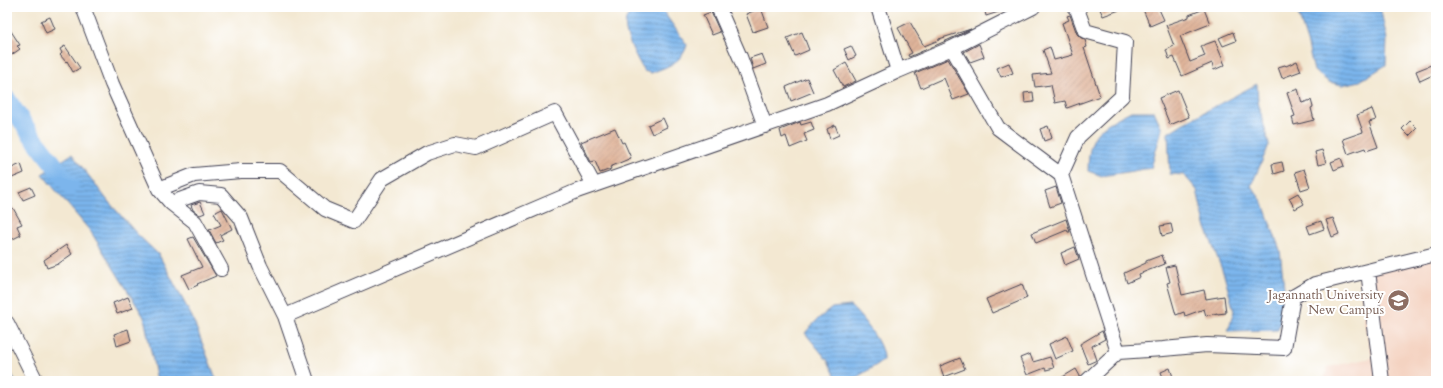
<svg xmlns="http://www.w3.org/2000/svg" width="1443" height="388" font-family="Cardo,serif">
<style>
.built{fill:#f4d3c1}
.water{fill:url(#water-rules);stroke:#4e6c94}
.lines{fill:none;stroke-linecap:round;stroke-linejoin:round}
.river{stroke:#7bb5ec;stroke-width:18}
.building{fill:url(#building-hatch)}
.minor-casing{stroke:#414052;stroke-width:16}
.minor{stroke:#fff;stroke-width:14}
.labels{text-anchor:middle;stroke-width:4;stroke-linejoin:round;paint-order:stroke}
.education-label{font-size:13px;fill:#785e54;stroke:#fff;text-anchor:end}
</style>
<defs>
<pattern id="water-rules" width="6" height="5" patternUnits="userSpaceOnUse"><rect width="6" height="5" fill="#7bb5ec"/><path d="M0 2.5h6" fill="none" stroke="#6493c0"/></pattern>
<pattern id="building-hatch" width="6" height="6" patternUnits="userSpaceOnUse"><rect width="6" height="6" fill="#dfb49a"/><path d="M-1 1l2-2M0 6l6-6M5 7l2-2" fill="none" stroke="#bf9a86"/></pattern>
</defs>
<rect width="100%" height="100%" fill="#fff"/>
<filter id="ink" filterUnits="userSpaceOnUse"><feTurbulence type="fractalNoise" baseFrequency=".025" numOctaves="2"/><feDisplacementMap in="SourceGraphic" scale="8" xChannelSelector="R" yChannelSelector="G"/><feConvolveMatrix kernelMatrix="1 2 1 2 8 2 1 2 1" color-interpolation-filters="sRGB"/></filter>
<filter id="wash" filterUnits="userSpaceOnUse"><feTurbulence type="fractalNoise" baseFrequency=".012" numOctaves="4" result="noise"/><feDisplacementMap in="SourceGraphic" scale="16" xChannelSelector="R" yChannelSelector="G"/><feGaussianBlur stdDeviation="0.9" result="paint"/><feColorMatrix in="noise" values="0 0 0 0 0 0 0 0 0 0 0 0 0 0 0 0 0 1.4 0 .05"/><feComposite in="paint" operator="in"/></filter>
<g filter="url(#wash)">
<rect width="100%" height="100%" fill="#f3e8d2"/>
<path class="built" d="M1436,246V381H1323L1328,367L1372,358L1364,323L1359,278Z"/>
<path class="water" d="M644,7H660L687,45C682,63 666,67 651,73L644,71C638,60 622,33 626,20C627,17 629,14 631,12Z
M1296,7H1380L1387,39L1386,65L1360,81L1342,85L1329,82L1314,71L1308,45Z
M1257,84L1258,102L1269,145L1251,186L1262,201L1280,250L1285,297L1278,330L1228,331L1234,311L1224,275L1205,225L1197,190L1184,175L1170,174L1168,133L1182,124Z
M1131,111H1154L1162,129L1151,168L1102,176L1088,171C1089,132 1098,128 1131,111Z
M72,154L108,201L137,234L159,255L192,317L217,381H157L144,317L91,232L42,174Z
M850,306C859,313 880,340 882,352C883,355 883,358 883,361L857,377L843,380L835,375L828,361L805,333L818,319L832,308Z
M7,364L15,381H7Z"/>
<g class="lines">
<path class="river" d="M7,99L29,132L70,185"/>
</g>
<g id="blocks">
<path class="building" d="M984,7H1008V9L986,16Z
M1099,7H1125V8L1103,16Z
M1142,7H1158L1164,20L1150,26Z
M761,8L768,27L753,32L746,14Z
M1204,9L1210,24L1180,36L1190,62L1205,56L1201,46L1215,41L1225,65L1214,70L1212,63L1182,76L1174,57L1169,59L1166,50L1174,46L1166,25L1189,17V15Z
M711,12L720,32L712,35L703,15Z
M1070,15L1077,34L1080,37L1085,40L1087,47L1084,48L1100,96L1067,108L1065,101L1055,103L1051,85L1035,87L1033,75L1051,73L1043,50L1050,47L1054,60L1073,55L1062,23L1069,20L1067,16Z
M50,17L55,29L46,33L41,21Z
M910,22L924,46L939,40V39L971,29L948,40L909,57L908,55L912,53L898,28Z
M7,25L20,45L17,46L20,49L7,58Z
M802,32L809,50L795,56L787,38Z
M1233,32L1236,41L1223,46L1219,38Z
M979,44L984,57L970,62L964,52Z
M65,46L80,68L73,72L67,61L66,62L60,55L62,53L60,49Z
M851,46L856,56L849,60L844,49Z
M762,54L766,64L753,69L750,58Z
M948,59L969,94L953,100L944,78L921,88L915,73Z
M1297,61L1301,71L1282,78L1278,67L1285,65L1286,66Z
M846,63L856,81L843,87L834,70Z
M1009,63L1013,73L1001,77L997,68Z
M1431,65L1435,74L1420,81L1416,71Z
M807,78L813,92L791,101L786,87Z
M1298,89L1302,103L1311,100L1313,107L1311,108L1314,120L1294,125L1292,117L1295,116L1287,93Z
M1178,90L1189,117L1170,125L1159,98Z
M1033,92L1034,102L1025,103L1024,93Z
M1372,109L1376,120L1369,122L1378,147L1366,151L1365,148L1348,154L1343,139L1363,132L1357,115Z
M663,118L667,127L652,134L648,125Z
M1410,121L1417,128L1409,136L1402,129Z
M800,122L801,125L811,122L814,130L804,134L807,141L790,148L786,136L782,138L780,130Z
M835,125L839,135L830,139L827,129Z
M1048,126L1052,138L1044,141L1040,129Z
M615,128L622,143L624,142L631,158L610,167L611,169L600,173L595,161L591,162L581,142Z
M1322,150L1326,163L1318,165L1315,152Z
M1341,158L1344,166L1334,170L1331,162Z
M1282,162L1284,171L1274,174L1272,164Z
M21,164L24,173L7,180V170Z
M1304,169L1310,187L1301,190L1295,172Z
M31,187L35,195L23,200L19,192Z
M1056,187L1061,203L1050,207L1045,191Z
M1298,193L1304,204L1295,209L1289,198Z
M200,202L205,213L200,215L193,210L191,205Z
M13,208L22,224L17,226L21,235L7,242V211Z
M222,209L232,229L220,235L223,240L216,243L209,230L221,225L214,213Z
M1333,218L1339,234L1332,237L1326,220Z
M1066,219L1070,232H1068L1067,230L1036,243L1032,233Z
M1321,221L1324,229L1310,234L1307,226Z
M1171,224L1173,233L1162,236L1160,226Z
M193,237L216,276L197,284L198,285L189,289L182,275L202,267L188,239Z
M66,245L72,254L58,264L47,268L44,260Z
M1075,247L1079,259L1065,265L1061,253Z
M1162,255L1165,264L1139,274L1140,277L1127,283L1124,273L1146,263V261Z
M1175,265L1182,295L1204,290L1206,299L1224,296L1226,313L1217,314V313L1206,316L1204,309L1185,316L1184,312L1176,315L1167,283L1170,282L1166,267Z
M1022,284L1027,298L992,313L986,299Z
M128,297L133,308L117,314L113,303Z
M128,329L131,341L117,346L114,334Z
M1102,331L1105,339L1092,346L1097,360L1088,364L1080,344Z
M1067,336L1073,351L1055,359L1049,344Z
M1030,354L1033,362L1050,357L1054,368L1046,370L1045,368L1027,375L1020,358Z
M960,358L965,369L944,377L940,366Z
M1170,368L1173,377L1164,380L1161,372Z
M1076,369L1080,376L1079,379L1076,381H1056Z"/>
</g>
</g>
<g filter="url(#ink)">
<use href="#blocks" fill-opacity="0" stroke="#414052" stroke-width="1"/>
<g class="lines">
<defs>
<path id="minor" d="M83,7L112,84L159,189L171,203L199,193L221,195L241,218L260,266L285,316L577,191L827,104L898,71L952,48L1033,7
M718,7L740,57L765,126
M878,7L898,71
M952,48L998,128L1061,175L1118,352
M1061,175L1078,137L1122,96L1125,42L1085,31L1077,9L1074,7
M159,189L194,175L241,171H280L325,209L354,221L382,179L427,153L455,144L476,148L555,113L594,185
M171,203L195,222L221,269
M1368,271L1382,381
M285,316L307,381
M7,323L36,381
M1087,381L1118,352L1163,349L1207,345L1284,348L1293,297L1315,284L1436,254"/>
</defs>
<use href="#minor" class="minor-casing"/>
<use href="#minor" class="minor"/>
</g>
</g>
<defs>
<symbol id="university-disc" viewBox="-11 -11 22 22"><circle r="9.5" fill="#8d6e63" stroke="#fff"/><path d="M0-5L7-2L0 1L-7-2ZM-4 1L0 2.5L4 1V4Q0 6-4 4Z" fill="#fff"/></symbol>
</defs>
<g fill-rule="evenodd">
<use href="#university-disc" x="1386" y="288" width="25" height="25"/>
</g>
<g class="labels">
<g class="education-label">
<text x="1384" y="299">Jagannath University<tspan x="1384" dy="15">New Campus</tspan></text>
</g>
</g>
<rect width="1443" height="388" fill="none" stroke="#fff" stroke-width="24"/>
</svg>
